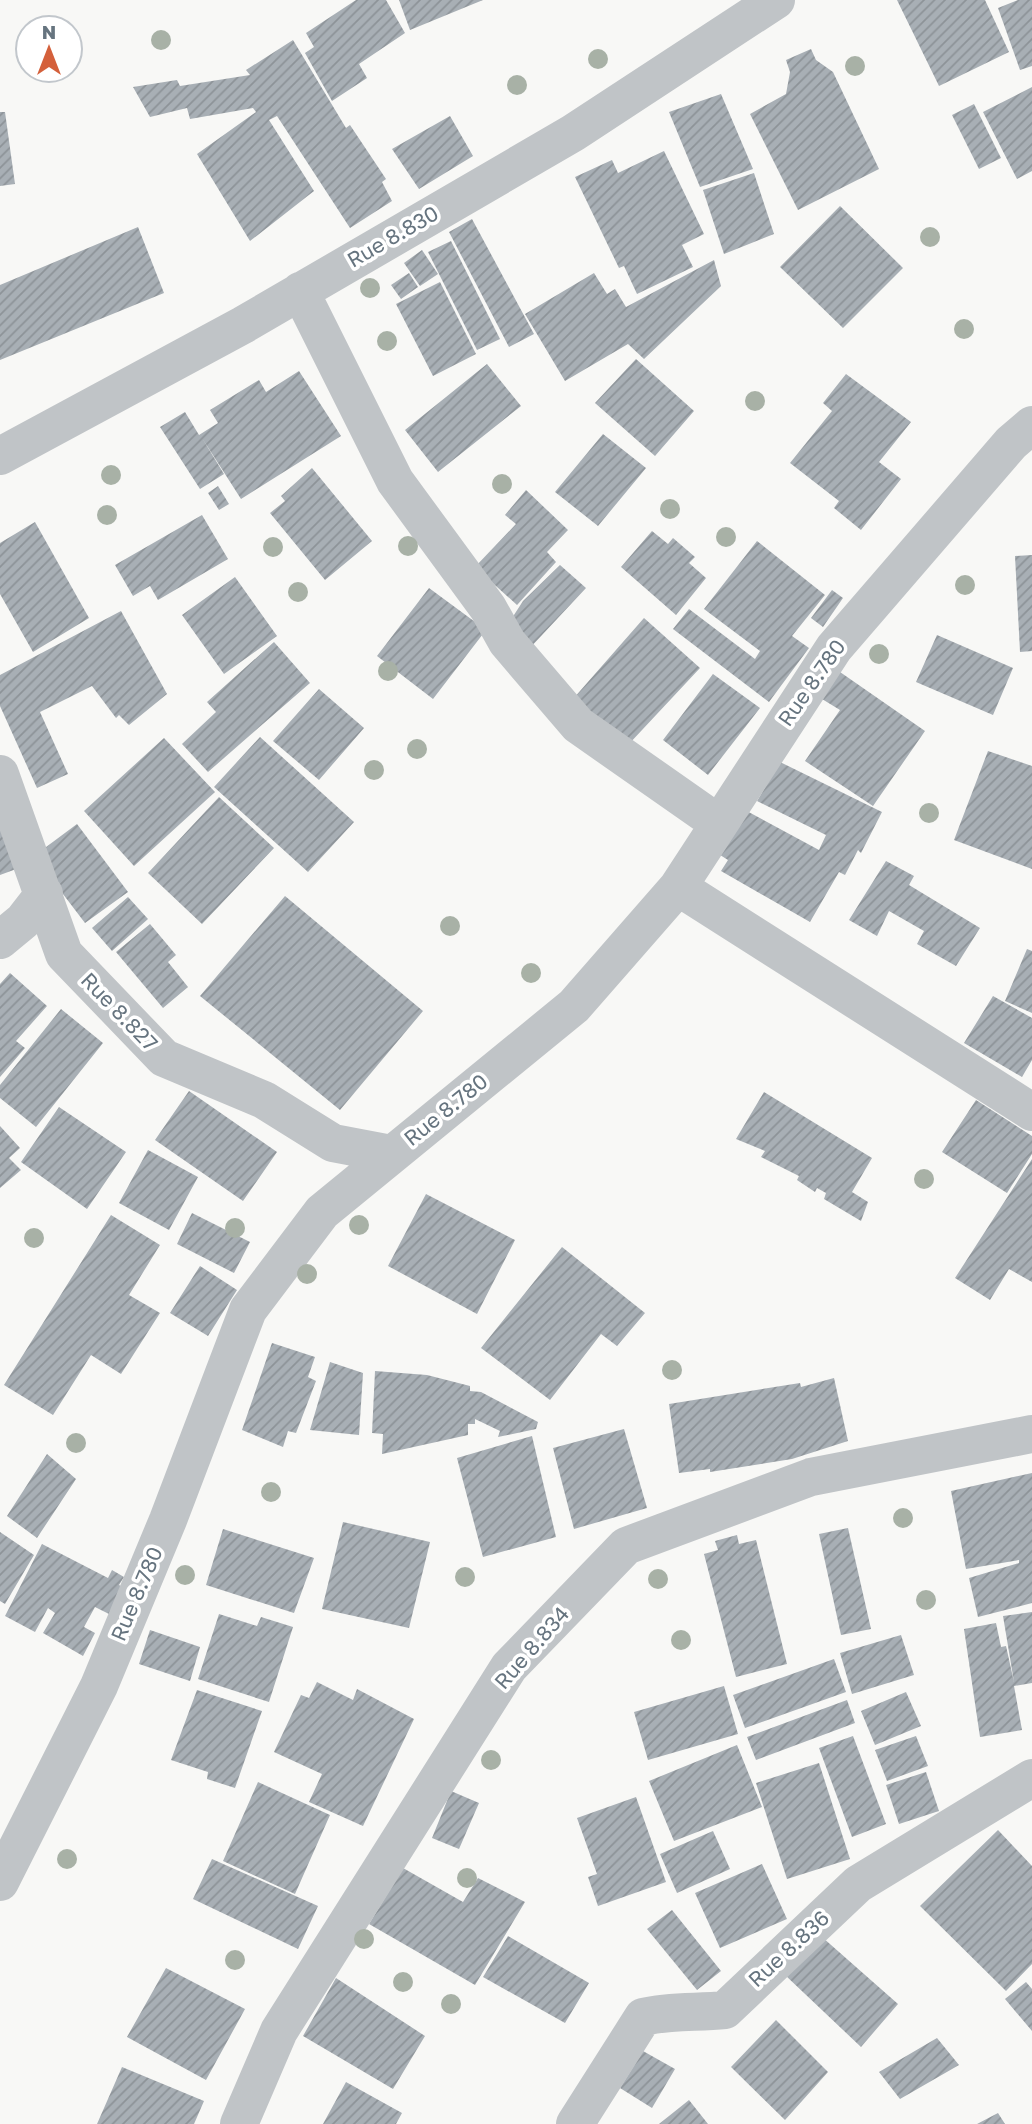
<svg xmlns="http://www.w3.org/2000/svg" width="1032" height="2124" font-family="'Golos Text',sans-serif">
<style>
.building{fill:url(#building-hatch)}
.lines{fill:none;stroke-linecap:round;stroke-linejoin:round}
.minor{stroke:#c0c4c7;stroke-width:38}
.tree{fill:#a8b1a6}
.labels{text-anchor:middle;stroke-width:7;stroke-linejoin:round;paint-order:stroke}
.street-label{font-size:21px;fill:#66747f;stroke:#fff}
</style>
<defs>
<pattern id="building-hatch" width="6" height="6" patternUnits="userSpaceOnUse" patternTransform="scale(1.75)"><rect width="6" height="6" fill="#a8afb5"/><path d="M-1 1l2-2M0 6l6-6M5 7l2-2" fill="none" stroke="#8d9398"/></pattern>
</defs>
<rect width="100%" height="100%" fill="#f8f8f6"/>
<path class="building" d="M356,0H386L405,33L359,64L367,78L332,101L305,53L314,47L306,33Z
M399,0H483L410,30Z
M897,0H985L1009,52L939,86Z
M1018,0H1032V66L1020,70L998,8Z
M293,40L346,128L350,125L386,179L382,182L392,201L350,228L277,116L269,120L314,191L250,241L197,154L256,112L253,108L190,119L187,108L150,117L133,87L177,80L180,86L250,75L246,70Z
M811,49L816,60L833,72L879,169L798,210L750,114L786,94L790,72L786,60Z
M1032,87V171L1017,179L983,112Z
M721,94L753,169L700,187L669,112Z
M974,104L1001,158L979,169L952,115Z
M0,112H5L15,184L0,186Z
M450,116L473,156L419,189L392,149Z
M664,151L704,234L682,245L693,267L637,294L624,266L619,268L575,177L612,160L618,173Z
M754,173L774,234L724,254L703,190Z
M840,206L903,268L843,328L780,267Z
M472,219L534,334L509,347L449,232Z
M138,227L164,293L0,360V285Z
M451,241L500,339L477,350L428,252Z
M422,250L438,274L420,286L404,263Z
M714,260L721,286L644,359L628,344L565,381L525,314L594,273L607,294L615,289L626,307Z
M409,273L418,287L401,299L391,285Z
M440,282L476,354L433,376L396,304Z
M636,359L694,411L655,456L595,403Z
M487,364L521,406L438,472L405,430Z
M299,371L341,436L241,499L202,438L224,474L200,489L160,427L185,412L199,435L218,423L210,410L259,380L266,392Z
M846,374L911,422L879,462L901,479L861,530L834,508L839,501L790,463L832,411L823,403Z
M603,434L646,468L598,526L555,492Z
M312,468L372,541L325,580L270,513L285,501L281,496Z
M218,486L229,504L219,510L208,493Z
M526,490L568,530L547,552L556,562L517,605L475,567L516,524L505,515Z
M202,515L228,559L158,600L150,586L133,596L115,565Z
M35,522L89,618L33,652L0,594V543Z
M652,531L668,544L673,538L695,557L689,563L706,578L676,615L621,567Z
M757,541L825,595L792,636L809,648L769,702L673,629L689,609L755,659L760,651L704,609Z
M1032,555V651L1020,652L1015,556Z
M560,565L586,588L528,650L505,629L523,601Z
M235,577L277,636L224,674L182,615Z
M429,588L486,630L433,699L377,656Z
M832,590L843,598L823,627L811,618Z
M121,611L167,694L129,725L119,715L116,718L92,686L40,712L68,774L37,788L0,706V675Z
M644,618L700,668L628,745L573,699Z
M937,635L1013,668L993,715L916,682Z
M274,642L310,683L208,772L182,744L216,712L207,702Z
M840,672L925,731L873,806L805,761L840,710L822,699Z
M713,674L760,708L708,775L663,740Z
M319,689L364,728L319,780L273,741Z
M260,737L354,822L308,872L214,787Z
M164,738L215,792L134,866L84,811Z
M988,751L1032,766V869L954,840Z
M780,762L882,812L861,853L858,850L845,875L839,872L810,922L721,871L728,860L717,853L743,809L819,850L826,835L757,801Z
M219,797L274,848L202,924L148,873Z
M0,816L19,868L0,875Z
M77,824L128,892L85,923L34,856Z
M886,861L914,876L909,885L980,928L956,966L917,944L924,931L889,911L877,936L849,920Z
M285,896L423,1011L340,1110L200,996Z
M128,897L148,919L112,951L92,928Z
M150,924L176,955L168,962L188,987L163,1008L116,952Z
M1027,949L1032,951V1013L1005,1001Z
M10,973L47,1006L16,1041L25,1048L0,1077V984Z
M993,996L1032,1018V1060L1022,1077L964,1043Z
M61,1009L103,1043L36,1127L0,1098V1085Z
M189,1091L277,1152L243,1201L155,1140Z
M764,1092L872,1158L852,1192L868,1202L861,1221L824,1199L826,1193L817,1188L815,1192L797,1180L799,1176L761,1157L765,1151L736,1139Z
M976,1100L1032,1136V1154L1007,1193L942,1152Z
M59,1107L126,1152L87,1209L21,1162Z
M0,1126L20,1148L9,1158L21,1170L0,1188Z
M148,1150L198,1177L169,1230L119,1203Z
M1032,1159V1282L1009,1269L990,1300L955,1278Z
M426,1194L515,1240L477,1314L388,1266Z
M192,1213L250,1242L234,1273L177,1244Z
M111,1215L160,1245L129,1295L160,1313L121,1374L91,1355L53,1415L4,1385Z
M562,1247L645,1313L617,1346L601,1334L550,1400L481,1348Z
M200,1266L237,1290L208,1336L170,1313Z
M272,1343L315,1357L308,1377L316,1381L296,1433L288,1431L283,1447L242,1430Z
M330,1362L363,1373L359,1435L310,1430Z
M375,1371L427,1375L470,1386V1391L481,1392L538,1422L536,1429L498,1437L500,1431L475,1419V1424H468V1435L382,1454L383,1434L372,1433Z
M834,1378L848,1441L792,1459L710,1472V1469L679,1473L669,1404L800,1383L801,1387Z
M624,1429L647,1508L574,1529L553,1448Z
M532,1436L556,1537L483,1557L457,1458Z
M47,1454L76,1479L37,1538L7,1516Z
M1032,1473V1603L978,1617L969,1578L1019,1563V1560L966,1569L951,1491Z
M343,1522L430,1542L409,1628L322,1609Z
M848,1528L871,1629L841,1635L819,1534Z
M223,1529L314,1558L294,1613L206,1585Z
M0,1532L34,1555L5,1604L0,1601Z
M737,1535L739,1544L756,1540L787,1664L736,1677L704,1554L718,1550L715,1541Z
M42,1544L108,1578L112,1570L124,1577L119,1585L123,1587L109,1614L95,1607L84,1627L95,1633L83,1656L43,1633L55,1613L48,1608L35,1632L5,1616Z
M1032,1612V1683L1014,1686L1022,1730L980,1737L964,1629L996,1623L1001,1647L1006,1646L1014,1682L1003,1616Z
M219,1614L257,1626L261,1617L293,1627L269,1702L198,1679Z
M150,1630L200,1647L190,1681L139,1664Z
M901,1635L914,1675L852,1694L840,1653Z
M834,1659L846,1692L745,1728L733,1695Z
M317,1682L353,1700L357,1689L414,1719L363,1826L309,1802L322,1774L274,1752L301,1695L309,1698Z
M724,1686L738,1734L648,1760L634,1712Z
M197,1690L262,1711L235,1788L207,1779L208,1772L171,1760Z
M906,1692L921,1726L875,1745L861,1711Z
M847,1700L855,1723L756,1760L747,1737Z
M853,1736L886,1824L852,1837L819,1748Z
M916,1736L928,1766L887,1781L875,1750Z
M737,1745L762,1807L674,1841L649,1781Z
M819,1763L850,1859L787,1879L756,1783Z
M926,1772L939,1811L899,1824L886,1785Z
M258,1782L330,1815L295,1894L223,1861Z
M451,1791L479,1803L459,1849L432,1838Z
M636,1797L666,1882L598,1906L588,1877L597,1874L577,1818Z
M998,1830L1032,1866V1964L1006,1991L920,1906Z
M713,1831L730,1869L677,1893L660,1854Z
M212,1859L318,1906L298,1949L193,1899Z
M762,1864L787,1919L720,1948L695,1893Z
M403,1868L463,1902L478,1878L525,1902L475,1985L369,1924Z
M672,1910L721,1971L697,1990L647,1929Z
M508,1936L589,1983L565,2023L483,1977Z
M822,1937L898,2004L861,2047L785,1975Z
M166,1968L245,2009L206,2080L127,2037Z
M336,1978L425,2036L393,2089L303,2036Z
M1026,1982L1032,1989V2031L1005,1999Z
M776,2020L828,2072L785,2120L731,2067Z
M937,2038L959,2065L900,2099L879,2072Z
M643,2051L675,2069L652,2108L620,2088Z
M122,2067L204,2101L194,2124H97Z
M346,2082L402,2113L396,2124H323Z
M689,2100L708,2124H659Z
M998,2113L1005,2124H977Z"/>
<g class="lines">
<path class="minor" d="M300,291L395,481L488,608L507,642L578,725L718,823
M0,456L243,325L573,133L776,0
M0,774L64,954L164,1058L264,1100L333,1143L391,1154
M678,887L1032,1112
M0,940L23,921L44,894
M0,1882L99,1686L168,1520L248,1310L322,1212L574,1006L678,887L834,648L1011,443L1032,425
M239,2124L279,2031L509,1667L626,1546L811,1477L1032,1434
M575,2124L643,2017C671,2010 697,2013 725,2010L858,1884L1032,1778"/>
</g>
<g class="tree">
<circle cx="161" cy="40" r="10"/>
<circle cx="598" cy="59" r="10"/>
<circle cx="855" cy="66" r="10"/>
<circle cx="517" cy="85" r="10"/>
<circle cx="930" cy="237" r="10"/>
<circle cx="370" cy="288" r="10"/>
<circle cx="964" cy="329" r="10"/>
<circle cx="387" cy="341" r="10"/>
<circle cx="755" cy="401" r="10"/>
<circle cx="111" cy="475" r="10"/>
<circle cx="502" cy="484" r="10"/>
<circle cx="670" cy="509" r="10"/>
<circle cx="107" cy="515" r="10"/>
<circle cx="726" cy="537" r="10"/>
<circle cx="408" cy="546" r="10"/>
<circle cx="273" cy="547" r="10"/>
<circle cx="965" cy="585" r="10"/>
<circle cx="298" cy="592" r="10"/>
<circle cx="879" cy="654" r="10"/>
<circle cx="388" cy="671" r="10"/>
<circle cx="417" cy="749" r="10"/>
<circle cx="374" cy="770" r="10"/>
<circle cx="929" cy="813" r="10"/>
<circle cx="450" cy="926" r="10"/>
<circle cx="531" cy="973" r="10"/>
<circle cx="924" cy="1179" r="10"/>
<circle cx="359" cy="1225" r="10"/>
<circle cx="235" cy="1228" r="10"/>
<circle cx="34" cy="1238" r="10"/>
<circle cx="307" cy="1274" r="10"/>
<circle cx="672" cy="1370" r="10"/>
<circle cx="76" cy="1443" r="10"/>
<circle cx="271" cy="1492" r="10"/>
<circle cx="903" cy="1518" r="10"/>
<circle cx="185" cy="1575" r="10"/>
<circle cx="465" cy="1577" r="10"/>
<circle cx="658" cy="1579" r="10"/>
<circle cx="926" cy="1600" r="10"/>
<circle cx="681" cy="1640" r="10"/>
<circle cx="491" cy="1760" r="10"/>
<circle cx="67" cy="1859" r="10"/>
<circle cx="467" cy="1878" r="10"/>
<circle cx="364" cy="1939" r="10"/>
<circle cx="235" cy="1960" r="10"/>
<circle cx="403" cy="1982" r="10"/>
<circle cx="451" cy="2004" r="10"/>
</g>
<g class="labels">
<g class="street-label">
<text transform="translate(393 237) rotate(-30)" y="7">Rue 8.830</text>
<text transform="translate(812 683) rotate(-55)" y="7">Rue 8.780</text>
<text transform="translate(119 1012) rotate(46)" y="7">Rue 8.827</text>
<text transform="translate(446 1110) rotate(-39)" y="7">Rue 8.780</text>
<text transform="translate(137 1594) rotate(-67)" y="7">Rue 8.780</text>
<text transform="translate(532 1648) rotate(-49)" y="7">Rue 8.834</text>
<text transform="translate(789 1949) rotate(-43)" y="7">Rue 8.836</text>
</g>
</g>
<g transform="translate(49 49)"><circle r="33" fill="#ffffff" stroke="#c2c7cc" stroke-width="2"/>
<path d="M0-5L12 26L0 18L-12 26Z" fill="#d4603b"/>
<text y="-10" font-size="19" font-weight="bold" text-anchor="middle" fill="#66747f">N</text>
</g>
</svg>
